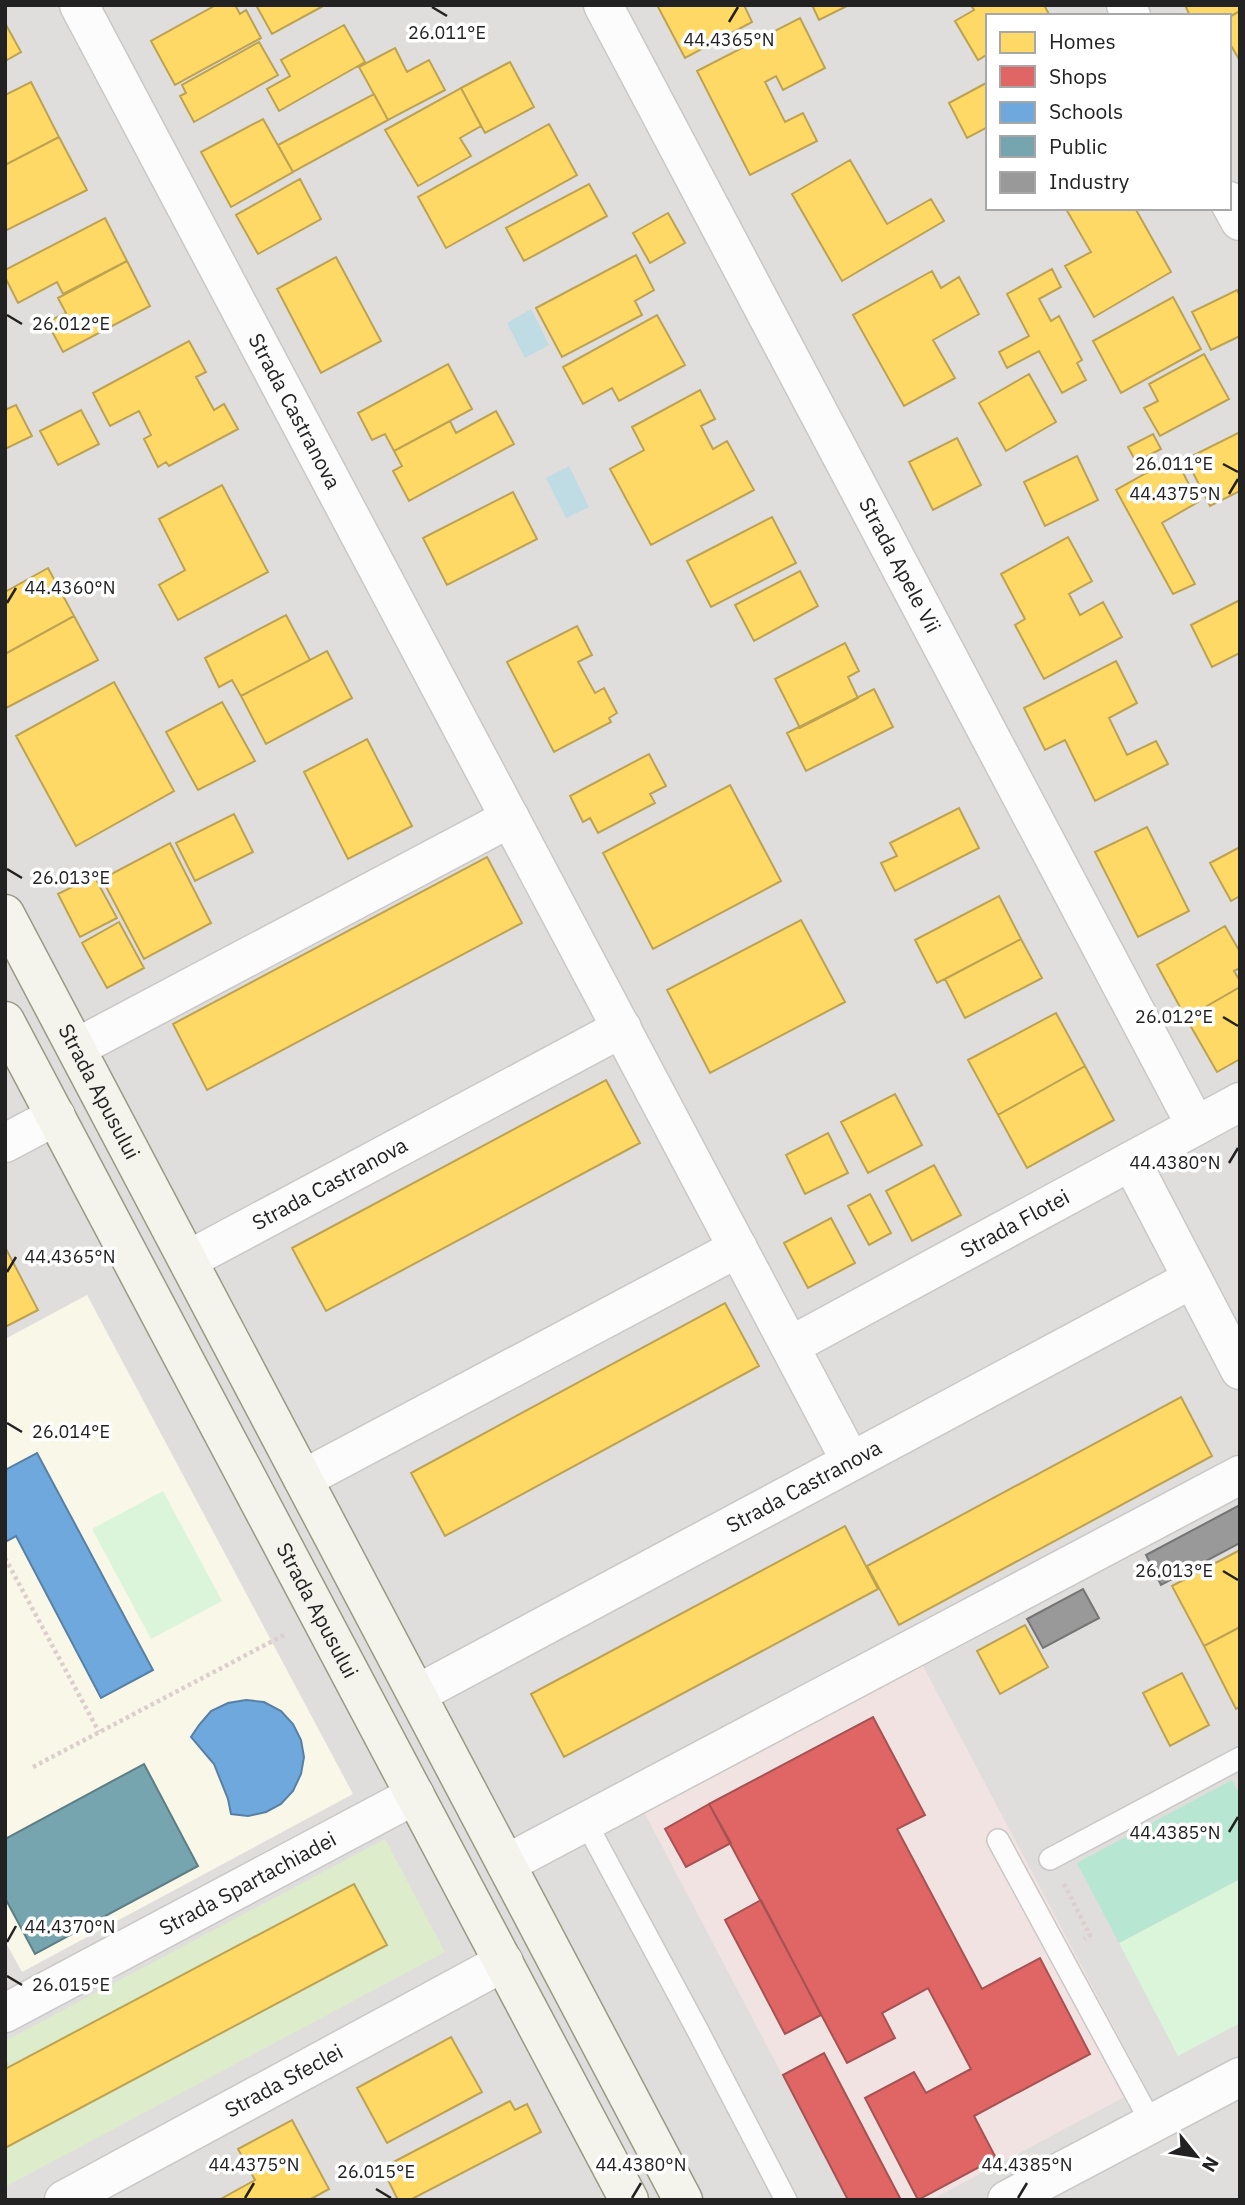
<svg xmlns="http://www.w3.org/2000/svg" width="1245" height="2205" font-family="'IBM Plex Sans',sans-serif">
<style>
.residential{fill:#dfdedc;fill-rule:evenodd}
.commercial{fill:#f1e3e1}
.education{fill:#f8f7e8}
.grass{fill:#ddeccb}
.park{fill:#daf5da}
.pitch{fill:#b7e6d2}
.water{fill:#bfdbe3}
.homes{fill:#ffd966;stroke:#bda252;stroke-width:2}
.shops{fill:#e06666;stroke:#a75252;stroke-width:2}
.schools{fill:#6fa8dc;stroke:#5880a4;stroke-width:2}
.public{fill:#76a5af;stroke:#5d7e85;stroke-width:2}
.industry{fill:#999;stroke:#757575;stroke-width:2}
.lines{fill:none;stroke-linecap:round;stroke-linejoin:round}
.lane-casing{stroke:#c9c8c7;stroke-width:24}
.street-casing{stroke:#c9c8c7;stroke-width:41}
.secondary-casing{stroke:#999a82;stroke-width:41}
.path{stroke:#dccecd;stroke-width:4.5;stroke-dasharray:3.5 3.5;stroke-linecap:butt}
.lane{stroke:#fdfcfc;stroke-width:21}
.street{stroke:#fdfcfc;stroke-width:38}
.secondary{stroke:#f4f4ed;stroke-width:38}
.ticks{fill:none;stroke:#222;stroke-width:2.5}
.labels{text-anchor:middle;stroke-width:7;stroke-linejoin:round;paint-order:stroke}
.street-label{font-size:21px;fill:#222;stroke:#fff}
.ticks-label{font-size:18px;text-anchor:middle;fill:#222;stroke:#fff;stroke-width:7;stroke-linejoin:round;paint-order:stroke}
</style>
<rect width="100%" height="100%" fill="#f0eeeb"/>
<path class="residential" d="M5,5H1240V2200H5ZM988,16H1229V208H988Z"/>
<path class="commercial" d="M922,1664L1145,2086L931,2200H848L644,1812Z"/>
<path class="education" d="M87,1295L353,1794L22,1972L5,1941V1339Z"/>
<path class="grass" d="M385,1839L445,1952L5,2187V2148L387,1945L354,1884L5,2069V2041Z"/>
<path class="park" d="M163,1491L222,1601L151,1639L92,1529Z
M1240,1879V2023L1178,2056L1119,1943Z"/>
<path class="pitch" d="M1232,1780L1240,1795V1879L1119,1943L1077,1863Z"/>
<path class="water" d="M531,309L549,345L525,358L507,323Z
M569,466L589,507L566,518L546,478Z"/>
<path class="homes" d="M216,5H235L240,14L246,10L261,38L175,85L151,41Z
M256,5H325L272,34Z
M657,5H744L752,22L685,58Z
M812,5H849L819,20Z
M971,5H1044L1050,16H988V54L978,60L955,21L974,10Z
M1185,5H1240V11L1229,17L1190,16Z
M1240,11V61L1229,42V17Z
M800,18L825,68L783,90L776,76L765,82L785,122L803,113L817,141L750,175L697,71Z
M5,23L21,52L5,61Z
M344,25L365,62L279,111L267,89L290,76L281,60Z
M259,42L278,75L194,122L180,96L186,93L182,85Z
M395,48L407,72L429,60L445,90L388,120L359,67Z
M510,62L534,107L485,133L461,88Z
M31,82L59,137L5,165V95Z
M988,82V127L967,138L949,103Z
M461,88L481,126L460,138L471,156L418,186L385,130Z
M374,94L388,120L293,172L278,145Z
M263,119L293,172L231,207L201,152Z
M549,124L577,175L446,248L418,197Z
M59,137L87,190L5,231V165Z
M850,160L887,224L931,199L944,221L842,281L792,194Z
M300,179L321,219L258,254L236,215Z
M589,184L607,216L524,261L506,228Z
M1135,208L1171,272L1094,317L1065,266L1091,252L1066,209Z
M668,213L685,243L650,263L633,233Z
M105,218L127,261L63,294L57,282L18,303L5,277V270Z
M636,255L654,290L635,301L642,315L562,357L536,308Z
M336,257L381,341L321,373L277,289Z
M127,261L150,306L63,352L47,322L66,313L58,298Z
M1052,269L1061,287L1039,299L1051,321L1059,316L1082,360L1077,363L1086,380L1062,393L1039,351L1007,368L999,352L1029,336L1007,294Z
M932,271L941,288L959,277L979,314L933,340L955,378L904,406L853,315Z
M1237,290L1240,296V336L1211,350L1192,312Z
M1173,297L1201,349L1121,393L1093,341Z
M657,315L685,365L619,401L612,388L583,404L563,367Z
M189,341L206,372L196,377L214,410L224,404L238,429L169,466L166,462L158,467L144,439L151,435L139,411L110,426L93,393Z
M1204,354L1229,399L1160,436L1144,408L1158,401L1149,384Z
M448,364L472,409L394,451L385,434L372,440L358,413Z
M1029,374L1056,422L1006,451L979,403Z
M700,390L715,419L701,426L713,449L727,441L754,490L651,545L610,469L644,450L632,427Z
M16,405L32,436L5,449V410Z
M81,410L99,444L58,465L40,431Z
M496,411L514,444L409,501L393,471L402,466L394,451L450,421L456,433Z
M1240,432V491L1210,506L1186,459Z
M1153,434L1161,449L1136,462L1128,447Z
M957,438L981,485L933,510L909,462Z
M1077,456L1098,500L1045,526L1024,482Z
M1175,457L1198,502L1162,523L1195,584L1173,594L1116,490Z
M222,485L268,572L178,620L159,585L185,570L159,519Z
M513,492L537,539L447,585L423,538Z
M772,517L796,563L711,607L687,561Z
M1068,537L1092,581L1069,594L1080,615L1103,602L1122,637L1044,679L1015,625L1025,619L1001,574Z
M48,568L74,616L5,654V592Z
M800,571L818,606L754,641L735,605Z
M1240,600V653L1212,667L1191,625Z
M286,615L310,660L241,696L232,680L219,687L205,658Z
M74,616L98,660L6,708L5,654Z
M577,626L592,655L578,662L595,693L604,688L617,713L609,718L611,722L554,752L507,662Z
M845,643L859,671L848,677L858,698L800,728L775,679Z
M327,651L352,698L266,744L241,696Z
M1116,661L1137,703L1109,718L1127,755L1156,741L1168,764L1095,801L1065,740L1045,750L1024,708Z
M114,682L174,791L76,846L16,736Z
M874,689L893,727L806,771L787,733Z
M222,702L255,761L198,790L166,732Z
M367,739L412,826L348,859L304,772Z
M649,754L666,786L650,794L655,803L598,833L590,818L583,822L570,796Z
M730,785L781,881L653,949L603,853Z
M959,808L979,848L895,891L881,863L897,856L890,843Z
M234,814L253,852L195,881L176,843Z
M1147,827L1189,911L1138,937L1095,852Z
M170,843L211,923L144,959L102,879Z
M1240,847V896L1231,901L1210,863Z
M487,857L522,923L207,1090L173,1024Z
M94,876L117,918L80,937L58,894Z
M999,896L1021,939L937,983L915,940Z
M801,920L845,1002L710,1073L667,990Z
M119,922L144,968L107,988L82,943Z
M1225,926L1240,952V968L1234,971L1240,981V987L1186,1018L1157,965Z
M1021,939L1042,978L965,1018L945,979Z
M1240,987V1059L1217,1072L1186,1018Z
M1056,1013L1085,1066L998,1115L968,1060Z
M1085,1066L1114,1120L1027,1168L998,1115Z
M606,1080L640,1143L326,1311L292,1248Z
M895,1094L922,1145L868,1173L841,1122Z
M828,1133L848,1173L805,1194L786,1155Z
M934,1165L961,1215L912,1241L886,1191Z
M870,1194L891,1233L869,1245L848,1206Z
M831,1218L855,1263L808,1288L784,1243Z
M5,1247L38,1310L5,1327Z
M725,1303L759,1366L445,1536L411,1473Z
M1181,1397L1212,1456L899,1625L867,1566Z
M845,1526L878,1589L564,1757L531,1694Z
M1240,1550V1627L1204,1646L1172,1586Z
M1025,1625L1048,1667L1000,1694L977,1651Z
M1240,1627V1707L1236,1709L1204,1646Z
M1182,1673L1209,1725L1170,1746L1143,1693Z
M354,1884L387,1945L5,2148V2069Z
M451,2037L482,2092L387,2143L357,2088Z
M510,2101L515,2110L527,2104L541,2132L410,2200H398L382,2168Z
M292,2120L329,2189L309,2200H219L255,2180L238,2149Z"/>
<path class="shops" d="M873,1717L925,1815L897,1829L982,1989L1040,1958L1090,2054L974,2116L996,2158L918,2200L865,2098L914,2072L926,2093L971,2069L928,1988L882,2013L895,2038L847,2063L709,1804Z
M709,1804L731,1843L686,1867L665,1829Z
M761,1900L821,2015L785,2034L725,1920Z
M824,2053L901,2200H848L783,2075Z"/>
<path class="schools" d="M37,1453L153,1670L101,1698L16,1536L5,1542V1470Z
M246,1700L264,1702L281,1711L293,1724L301,1740L304,1757L301,1774L293,1791L281,1804L266,1812L248,1816L231,1814L228,1799L214,1764L191,1737L199,1725L211,1711L228,1703Z"/>
<path class="public" d="M144,1764L198,1866L35,1954L5,1898V1839Z"/>
<path class="industry" d="M1240,1505V1543L1161,1585L1146,1555Z
M1083,1589L1099,1618L1043,1648L1027,1619Z"/>
<g class="lines">
<defs>
<path id="lane" d="M585,1821L698,2031L786,2200
M998,1840L1152,2124
M1050,1859L1240,1758"/>
<g id="street">
<path id="s1" d="M79,5L850,1460"/>
<path id="s2" d="M603,5L1196,1126"/>
<path d="M1126,5L1131,16"/>
<path d="M1229,201L1240,221"/>
<path d="M76,1048L510,818"/>
<path d="M5,1143L56,1116"/>
<path d="M1131,1161L1240,1370"/>
<path id="s3" d="M188,1260L622,1028"/>
<path id="s4" d="M790,1346L1240,1102"/>
<path d="M303,1479L738,1248"/>
<path id="s5" d="M417,1694L1192,1279"/>
<path d="M506,1864L1240,1475"/>
<path id="s6" d="M5,2013L415,1795"/>
<path id="s7" d="M64,2200L504,1962"/>
<path d="M1007,2200L1240,2077"/>
</g>
<g id="secondary">
<path id="s8" d="M5,914L683,2200"/>
<path id="s9" d="M5,1021L629,2200"/>
</g>
</defs>
<use href="#lane" class="lane-casing"/>
<use href="#street" class="street-casing"/>
<use href="#secondary" class="secondary-casing"/>
<path class="path" d="M5,1558L99,1732
M33,1767L286,1634
M1064,1884L1090,1935L1084,1939
M5,2063L8,2068"/>
<use href="#lane" class="lane"/>
<use href="#street" class="street"/>
<use href="#secondary" class="secondary"/>
</g>
<path class="ticks" d="M432,7L447,16M729,22L738,7M7,315L22,324M1223,464L1238,472M1229,494L1238,479M7,603L16,588M7,869L22,878M1223,1017L1238,1026M1229,1163L1238,1148M7,1272L16,1257M7,1423L22,1432M1223,1571L1238,1580M1229,1832L1238,1817M7,1942L16,1926M7,1976L22,1985M376,2189L391,2198M245,2198L254,2183M632,2198L641,2183M1018,2198L1027,2183"/>
<g class="labels">
<g class="street-label">
<text dy="7" stroke="none"><textPath href="#s1" startOffset="460">Strada Castranova</textPath></text>
<text dy="7" stroke="none"><textPath href="#s2" startOffset="634">Strada Apele Vii</textPath></text>
<text dy="7" stroke="none"><textPath href="#s8" startOffset="201">Strada Apusului</textPath></text>
<text dy="7" stroke="none"><textPath href="#s3" startOffset="161">Strada Castranova</textPath></text>
<text dy="7" stroke="none"><textPath href="#s4" startOffset="256">Strada Flotei</textPath></text>
<text dy="7" stroke="none"><textPath href="#s5" startOffset="439">Strada Castranova</textPath></text>
<text dy="7" stroke="none"><textPath href="#s9" startOffset="667">Strada Apusului</textPath></text>
<text dy="7" stroke="none"><textPath href="#s6" startOffset="275">Strada Spartachiadei</textPath></text>
<text dy="7" stroke="none"><textPath href="#s7" startOffset="250">Strada Sfeclei</textPath></text>
</g>
</g>
<g class="ticks-label">
<text x="447" y="39">26.011°E</text>
<text x="729" y="46">44.4365°N</text>
<text x="71" y="330">26.012°E</text>
<text x="1174" y="470">26.011°E</text>
<text x="1175" y="500">44.4375°N</text>
<text x="70" y="594">44.4360°N</text>
<text x="71" y="884">26.013°E</text>
<text x="1174" y="1023">26.012°E</text>
<text x="1175" y="1169">44.4380°N</text>
<text x="70" y="1263">44.4365°N</text>
<text x="71" y="1438">26.014°E</text>
<text x="1174" y="1577">26.013°E</text>
<text x="1175" y="1839">44.4385°N</text>
<text x="70" y="1933">44.4370°N</text>
<text x="71" y="1991">26.015°E</text>
<text x="254" y="2171">44.4375°N</text>
<text x="641" y="2171">44.4380°N</text>
<text x="1027" y="2171">44.4385°N</text>
<text x="376" y="2178">26.015°E</text>
</g>
<rect width="1245" height="2205" fill="none" stroke="#222222" stroke-width="14"/>
<rect x="986" y="14" width="245" height="196" fill="#ffffff" stroke="#a7a7a7" stroke-width="2"/>
<rect x="1000" y="32" width="35" height="21" fill="#ffd966" stroke="#a7a7a7" stroke-width="2"/>
<text x="1049" y="49" font-size="21" fill="#222222">Homes</text>
<rect x="1000" y="66" width="35" height="21" fill="#e06666" stroke="#a7a7a7" stroke-width="2"/>
<text x="1049" y="84" font-size="21" fill="#222222">Shops</text>
<rect x="1000" y="102" width="35" height="21" fill="#6fa8dc" stroke="#a7a7a7" stroke-width="2"/>
<text x="1049" y="119" font-size="21" fill="#222222">Schools</text>
<rect x="1000" y="136" width="35" height="21" fill="#76a5af" stroke="#a7a7a7" stroke-width="2"/>
<text x="1049" y="154" font-size="21" fill="#222222">Public</text>
<rect x="1000" y="172" width="35" height="21" fill="#999999" stroke="#a7a7a7" stroke-width="2"/>
<text x="1049" y="189" font-size="21" fill="#222222">Industry</text>
<g transform="translate(1196 2156) rotate(120)" stroke="#ffffff" stroke-width="5" paint-order="stroke">
<path d="M0-5L12 26L0 18L-12 26Z" fill="#222222"/>
<text y="-10" font-size="19" font-weight="bold" text-anchor="middle" fill="#222222">N</text>
</g>
</svg>
